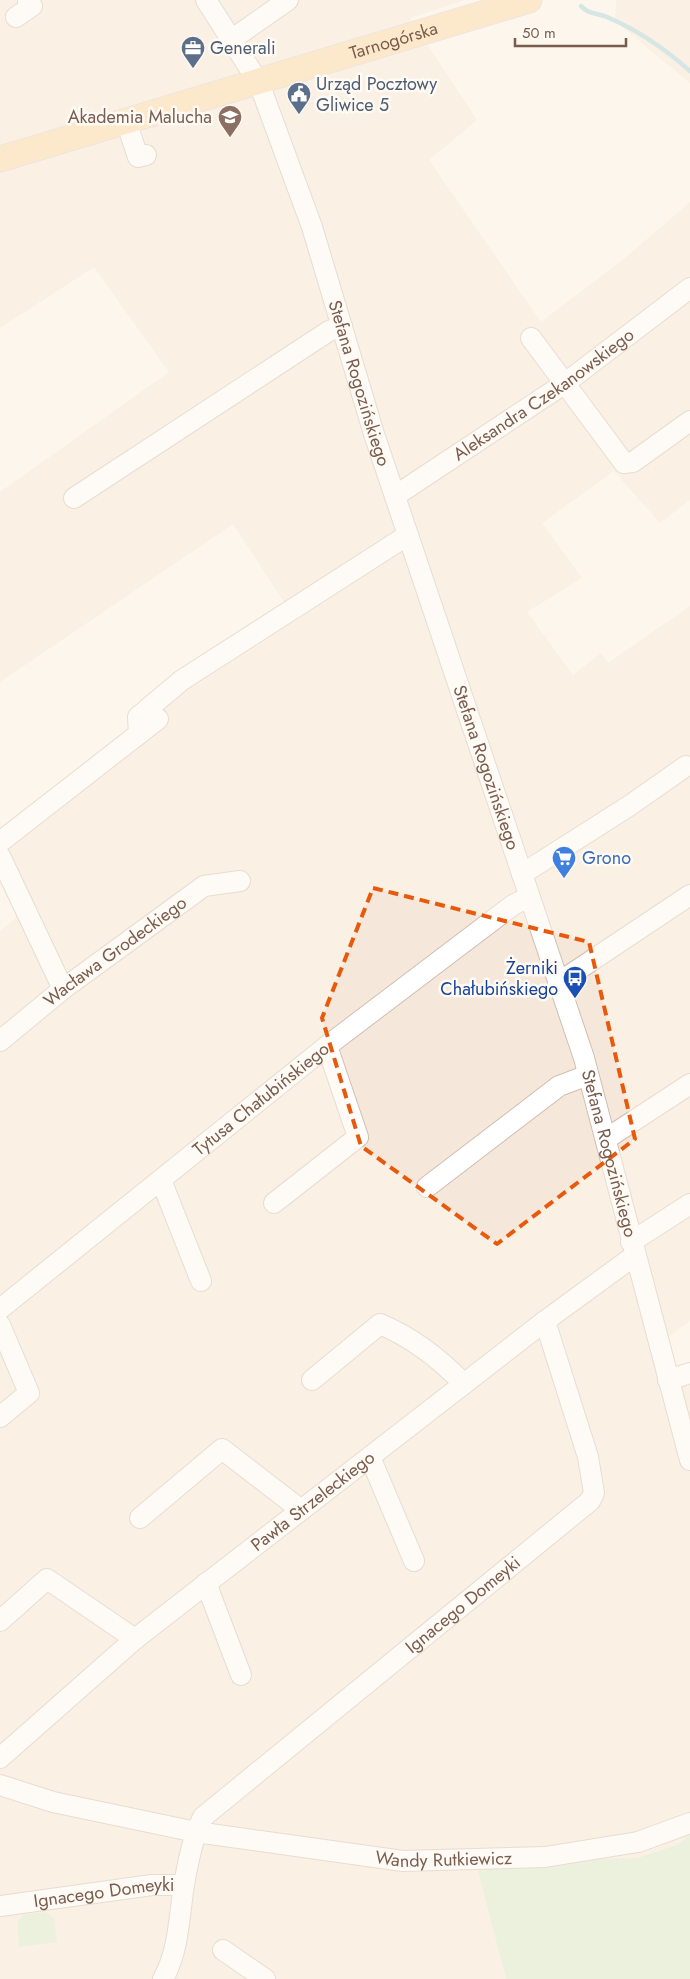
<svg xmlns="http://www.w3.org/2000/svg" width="690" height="1979" font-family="Jost,sans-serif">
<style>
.residential{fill:#f5e8da}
.green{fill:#d8ecc9}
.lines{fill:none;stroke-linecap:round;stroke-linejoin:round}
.stream{stroke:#a5d3da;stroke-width:4.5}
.minor-casing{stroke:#d1beb0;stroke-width:22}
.major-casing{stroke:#dad1cd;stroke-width:27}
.minor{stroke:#fff;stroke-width:20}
.major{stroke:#fbd9a5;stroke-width:25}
.marked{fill:none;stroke:#e8590c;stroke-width:4;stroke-dasharray:10 6;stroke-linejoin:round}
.labels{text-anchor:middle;stroke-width:5;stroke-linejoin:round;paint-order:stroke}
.street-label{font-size:18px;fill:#7a5c4d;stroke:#fffaf3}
.service-label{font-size:18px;fill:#4e5e75;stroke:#fffaf3;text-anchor:start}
.education-label{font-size:18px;fill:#785e54;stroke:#fffaf3;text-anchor:end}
.shop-label{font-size:18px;fill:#366cbe;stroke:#fffaf3;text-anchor:start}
.transit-label{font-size:18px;fill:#164399;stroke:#fffaf3;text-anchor:end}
</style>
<rect width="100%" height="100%" fill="#fdf6ec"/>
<path class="residential" d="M0,0H465L410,18L477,120L429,160L541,322L625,258L690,202V500L660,523L614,471L542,523L582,578L527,612L573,675L601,653L608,663L690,606V1321L668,1337L680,1386L690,1380V1834L679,1844L637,1858L540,1864L477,1863L506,1979H0V931L21,914L0,867V828L178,691L292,614L233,524L0,682V492L169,372L94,267L0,328Z
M616,0H690V83L615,21Z"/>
<path class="green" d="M690,1834V1979H506L476,1863L637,1858L679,1844Z
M45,1912L54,1918L57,1942L19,1947L17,1923L23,1915Z"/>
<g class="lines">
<path class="stream" d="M581,6C588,15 600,13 609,18C640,31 665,49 690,71"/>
<defs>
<g id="minor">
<path id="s1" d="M206,0L259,83L312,227L374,434L584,1058L690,1460"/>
<path d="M16,17L32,6L28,0"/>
<path d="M231,40L288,0"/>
<path d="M126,121L138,157L146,155"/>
<path d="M531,338L624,463L633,462L690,421"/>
<path id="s2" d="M395,496L564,384L690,288"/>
<path d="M74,498L329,331L342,326"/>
<path d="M139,734L138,717L182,680L408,535"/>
<path d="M0,842L158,719"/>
<path d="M0,856L63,989"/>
<path d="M522,874L629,806L686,766"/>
<path d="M558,983L690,895"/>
<path id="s3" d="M0,1041L63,989L204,886L240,881"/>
<path d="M606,1139L690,1084"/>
<path d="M161,1180L201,1281"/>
<path d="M427,1187L559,1086L588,1075"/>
<path d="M274,1203L358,1137L327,1046"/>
<path d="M631,1242L690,1204"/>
<path id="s4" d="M0,1309L327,1046L513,905L529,897"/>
<path d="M0,1325L29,1393L0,1417"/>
<path d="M312,1380L380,1324C411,1337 441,1360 464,1384"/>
<path d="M668,1380L690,1373"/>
<path d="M370,1457L414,1561"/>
<path d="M140,1518L222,1449L301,1510"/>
<path d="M206,1583L241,1675"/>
<path d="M0,1621L47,1579L135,1639"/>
<path id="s5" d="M0,1758L135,1639L545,1321L634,1256"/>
<path id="s6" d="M0,1785L53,1802L196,1832L203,1817L590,1501L594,1493L588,1457L545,1321"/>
<path id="s7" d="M0,1906L152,1885H184"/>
<path d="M223,1950L265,1979"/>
<path id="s8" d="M163,1979C179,1951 179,1916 184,1885C187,1867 191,1849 196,1832L403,1861L545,1857L638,1842L690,1823"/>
</g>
<g id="major">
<path id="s9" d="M0,159L529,0"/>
</g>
</defs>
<use href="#minor" class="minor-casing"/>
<use href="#major" class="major-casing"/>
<use href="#minor" class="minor"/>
<use href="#major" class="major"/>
</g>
<path d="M0 0H690V1979H0ZM373,888L589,942L635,1139L497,1244L361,1146L322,1018Z" fill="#fdf6ec" fill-opacity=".55" fill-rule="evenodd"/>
<path class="marked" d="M373,888L589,942L635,1139L497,1244L361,1146L322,1018Z"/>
<defs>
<symbol id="office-pin" viewBox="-11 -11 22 30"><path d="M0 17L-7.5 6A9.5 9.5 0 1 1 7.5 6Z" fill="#5c6f8a" stroke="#fffaf3"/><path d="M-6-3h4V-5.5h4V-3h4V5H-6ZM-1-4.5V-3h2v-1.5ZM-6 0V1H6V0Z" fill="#fff"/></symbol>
<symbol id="civic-pin" viewBox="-11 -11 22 30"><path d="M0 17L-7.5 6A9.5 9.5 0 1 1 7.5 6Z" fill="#5c6f8a" stroke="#fffaf3"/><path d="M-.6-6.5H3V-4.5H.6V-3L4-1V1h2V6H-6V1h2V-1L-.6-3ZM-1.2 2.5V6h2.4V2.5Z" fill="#fff"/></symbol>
<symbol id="school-pin" viewBox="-11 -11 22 30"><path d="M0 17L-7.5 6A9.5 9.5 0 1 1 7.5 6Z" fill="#8d6e63" stroke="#fffaf3"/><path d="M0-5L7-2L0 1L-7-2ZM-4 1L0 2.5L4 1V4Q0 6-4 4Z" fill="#fff"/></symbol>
<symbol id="supermarket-pin" viewBox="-11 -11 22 30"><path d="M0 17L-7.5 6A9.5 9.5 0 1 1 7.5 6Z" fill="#3f7fe0" stroke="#fffaf3"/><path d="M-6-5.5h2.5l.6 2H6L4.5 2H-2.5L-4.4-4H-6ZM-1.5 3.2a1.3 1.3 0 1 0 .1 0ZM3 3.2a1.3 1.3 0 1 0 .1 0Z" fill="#fff"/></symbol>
<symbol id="bus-pin" viewBox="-11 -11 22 30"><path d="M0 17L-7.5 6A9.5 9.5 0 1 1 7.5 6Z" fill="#1a4fb4" stroke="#fffaf3"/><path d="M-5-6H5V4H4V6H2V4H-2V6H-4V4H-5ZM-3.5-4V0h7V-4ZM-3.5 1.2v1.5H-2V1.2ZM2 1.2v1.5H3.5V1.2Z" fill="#fff"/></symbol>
</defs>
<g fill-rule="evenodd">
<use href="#office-pin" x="179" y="34" width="28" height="38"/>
<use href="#civic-pin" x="285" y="80" width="28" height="38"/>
<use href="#school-pin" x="216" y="103" width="28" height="38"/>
<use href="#supermarket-pin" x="550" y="844" width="28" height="38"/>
<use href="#bus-pin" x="561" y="964" width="28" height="38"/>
</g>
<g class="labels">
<g class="street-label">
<text dy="6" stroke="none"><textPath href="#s9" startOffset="411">Tarnogórska</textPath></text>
<text dy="6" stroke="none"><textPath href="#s1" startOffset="415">Stefana Rogozińskiego</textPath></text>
<text dy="6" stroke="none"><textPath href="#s2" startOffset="180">Aleksandra Czekanowskiego</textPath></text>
<text dy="6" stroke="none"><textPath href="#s1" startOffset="820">Stefana Rogozińskiego</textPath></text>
<text dy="6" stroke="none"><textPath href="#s3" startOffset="146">Wacława Grodeckiego</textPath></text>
<text dy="6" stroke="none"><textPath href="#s4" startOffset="335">Tytusa Chałubińskiego</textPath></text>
<text dy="6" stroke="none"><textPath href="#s1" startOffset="1225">Stefana Rogozińskiego</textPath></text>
<text dy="6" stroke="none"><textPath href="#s5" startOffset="405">Pawła Strzeleckiego</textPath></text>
<text dy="6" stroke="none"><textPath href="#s6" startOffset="554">Ignacego Domeyki</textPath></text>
<text dy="6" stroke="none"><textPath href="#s8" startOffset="401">Wandy Rutkiewicz</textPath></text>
<text dy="6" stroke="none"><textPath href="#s7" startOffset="105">Ignacego Domeyki</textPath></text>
</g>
<g class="service-label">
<text x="210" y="54">Generali</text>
<text x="316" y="90">Urząd Pocztowy<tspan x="316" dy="21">Gliwice 5</tspan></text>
</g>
<g class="education-label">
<text x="212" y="123">Akademia Malucha</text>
</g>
<g class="shop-label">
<text x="582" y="864">Grono</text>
</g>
<g class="transit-label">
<text x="558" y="974">Żerniki<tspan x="558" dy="21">Chałubińskiego</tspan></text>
</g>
</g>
<path d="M515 38v8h111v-8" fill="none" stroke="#7a5c4d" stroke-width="2.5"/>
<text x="522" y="38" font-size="15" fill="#7a5c4d" stroke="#fffaf3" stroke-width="4" paint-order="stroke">50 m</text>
</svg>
